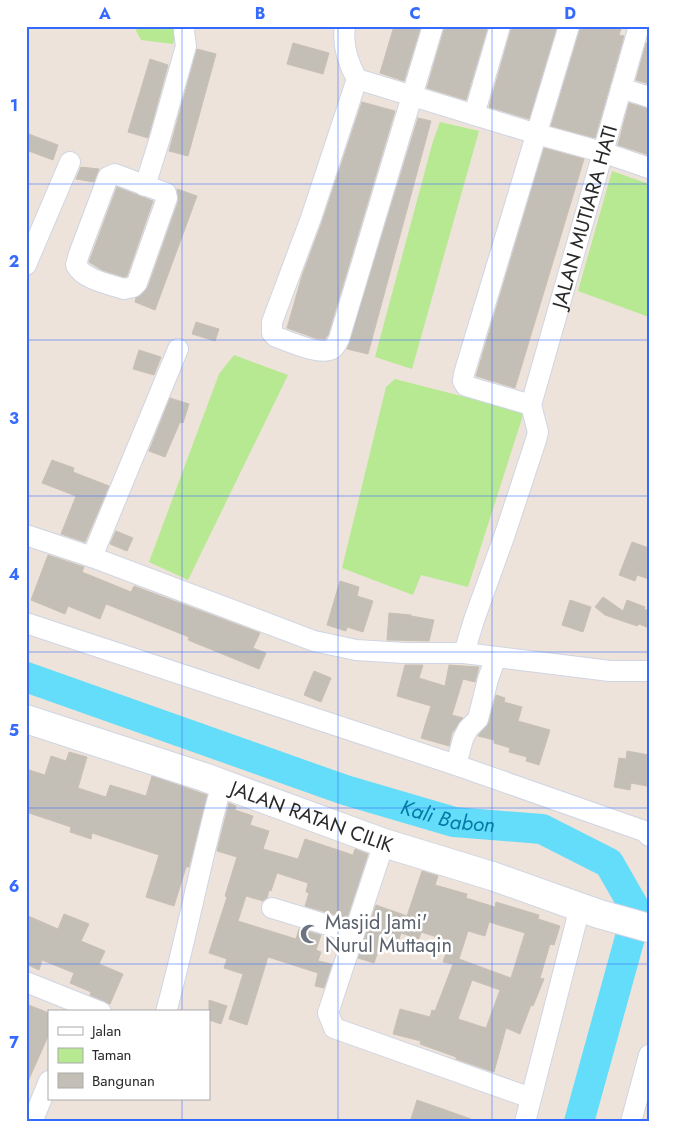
<svg xmlns="http://www.w3.org/2000/svg" width="675" height="1148" font-family="Jost,sans-serif">
<style>
.green{fill:#b6e991}
.lines{fill:none;stroke-linecap:round;stroke-linejoin:round}
.river{stroke:#63ddf9;stroke-width:30}
.building{fill:#c4bfb6;stroke:#c9c0b4;fill-rule:evenodd}
.street-casing{stroke:#cfd5e4;stroke-width:22}
.secondary-casing{stroke:#cfd5e4;stroke-width:30}
.street{stroke:#fff;stroke-width:20}
.secondary{stroke:#fff;stroke-width:28}
.grid{fill:none;stroke:#356aff;stroke-width:1;stroke-opacity:0.55}
.labels{text-anchor:middle;stroke-width:5;stroke-linejoin:round;paint-order:stroke}
.street-label{font-size:20px;fill:#2a2a2a;stroke:#fff}
.worship-label{font-size:20px;fill:#5b616d;stroke:#fff;text-anchor:start}
.water-label{font-size:21px;font-style:italic;fill:#017aa6;stroke:#fff}
.neatline{fill:none;stroke:#356aff;stroke-width:2}
.grid-label{font-size:16px;text-anchor:middle;font-weight:bold;fill:#356aff}
</style>
<rect width="100%" height="100%" fill="#ede3da"/>
<path class="green" d="M138,26H178L173,44L141,40L136,31Z
M440,122L479,131L412,369L375,357L433,141Z
M612,171L649,184V317L578,291Z
M234,355L288,375L188,580L149,562L219,374Z
M395,379L524,412L468,587L421,575L413,595L342,568L386,387Z"/>
<g class="lines">
<path class="river" id="s1" d="M26,677L345,790L454,822L542,829L609,863L637,912L579,1122"/>
</g>
<path class="building" d="M394,26H421L404,81L380,73Z
M445,26H488L466,100L427,88Z
M512,26H557L529,119L489,107Z
M581,26H622L619,35L624,36L595,138L551,126Z
M293,43L329,53L323,74L287,64Z
M646,43L649,44V84L636,80Z
M197,49L216,54L188,156L169,151Z
M150,59L168,65L148,138L128,132Z
M362,102L395,111L328,335L325,339L315,338L287,328L302,276L322,222Z
M629,103L649,109V155L618,145Z
M418,118L431,121L368,354L347,349Z
M26,133L58,145L53,160L26,150Z
M544,148L584,159L515,388L476,376Z
M81,167L99,169L94,182L76,179Z
M117,187L153,201L127,276L124,277L102,270L89,262Z
M177,189L197,196L155,310L135,302L136,298L141,295L148,287L178,202Z
M196,322L219,329L215,341L192,334Z
M139,350L161,357L154,375L133,369Z
M170,398L189,404L183,423L180,422L165,457L149,451Z
M52,460L74,468L73,472L109,486L85,542L61,534L76,496L42,483Z
M116,531L133,538L127,551L110,544Z
M632,542L649,548V579L637,575L635,581L619,575Z
M48,555L84,567L82,572L131,592L134,586L260,633L253,648L266,653L259,669L188,640L189,637L106,604L100,619L68,606L65,614L31,600Z
M340,581L359,587L357,596L373,601L363,632L347,627L346,631L327,625Z
M603,597L623,611L627,600L645,607L644,609L649,611V628L639,624L637,626L605,615L595,607Z
M570,600L591,607L583,632L562,625Z
M389,613L411,615V616L434,620L429,641L387,640Z
M405,665H423L419,678L445,686L449,665L479,667L475,682L463,679L452,715L463,718L452,733L449,746L421,738L431,706L397,696Z
M314,671L331,678L321,702L304,695Z
M496,695L505,698L504,702L522,707L518,721L550,730L539,765L526,761L527,757L509,752L510,748L494,743V740L478,736L489,722Z
M627,751L649,755L647,786L631,783L630,790L614,787L619,758L626,759Z
M69,752L87,757L78,788L106,797L110,785L146,796L152,776L207,795L189,867H186L174,906L146,897L159,855L92,833L91,839L70,832L71,827L26,812V769L45,775L51,756L66,761Z
M229,803L236,806L235,810L253,816L250,825L269,831L263,849L298,859L305,839L353,855L355,849L368,854L347,918L305,906L309,893L306,892L308,883L277,873L271,891L269,890L267,898L263,901L246,896L238,921L296,939L299,929L321,935L316,950L321,952L318,961L332,964L324,988L315,986L318,973L268,957L247,1025L229,1019L243,974L224,968L227,959L209,953L227,897L225,896L237,857L217,851Z
M422,871L438,876L435,885L467,894L466,898L495,907L496,902L539,915L538,919L560,926L554,945L550,944L540,978L544,979L533,1006L531,1005L520,1034L506,1028L494,1072L456,1059V1057L420,1044L421,1041L393,1034L400,1009L430,1017L432,1010L435,1011L453,964L443,962L450,941L421,932L419,939L401,933L399,939L384,934L374,963L358,958L376,905L407,916ZM489,922L525,933L511,978L459,959L468,931L485,936ZM472,980L500,990L486,1028L458,1019Z
M64,914L89,924L81,941L105,951L99,964L123,974L110,1004L90,995L91,992L70,983L74,973L42,960L39,970L26,964V915L58,929Z
M209,1000L227,1006L221,1024L209,1020Z
M26,1004L49,1013V1034L26,1086Z
M417,1100L471,1119V1122H410Z"/>
<g class="lines">
<defs>
<g id="street">
<path d="M345,26C342,45 348,63 357,79L537,134L602,152L649,168"/>
<path d="M357,79L311,218L272,322V333L276,337C289,341 319,356 332,349C336,346 337,343 339,339L433,26"/>
<path d="M621,88L649,97"/>
<path d="M474,115L500,26"/>
<path d="M115,174L163,192L166,193L167,198L137,283L133,287L124,289C109,284 84,280 76,265L79,254L108,177Z"/>
<path d="M145,186L160,138L186,46L184,31L185,26"/>
<path d="M26,265L70,162"/>
<path d="M531,405L466,386L463,381L464,374L569,26"/>
<path id="s2" d="M531,405L639,26"/>
<path d="M26,535L92,557L314,641L356,650L404,653H464L610,671H649"/>
<path d="M92,557L178,349"/>
<path d="M26,623L456,765L644,831L649,836"/>
<path d="M464,653L474,620L504,537L536,440L538,432L531,405"/>
<path d="M456,765L463,739L468,729L478,719L488,679L496,657"/>
<path d="M384,843L328,1013L334,1028L531,1098"/>
<path d="M272,908L354,933"/>
<path d="M26,982L101,1012"/>
<path d="M166,1012C187,936 201,859 222,783"/>
<path d="M32,1122L49,1081"/>
<path d="M525,1122L580,907"/>
<path d="M631,1122L649,1055"/>
</g>
<g id="secondary">
<path id="s3" d="M26,719L204,777L384,843L492,876L599,914L649,928"/>
</g>
</defs>
<use href="#street" class="street-casing"/>
<use href="#secondary" class="secondary-casing"/>
<use href="#street" class="street"/>
<use href="#secondary" class="secondary"/>
</g>
<path class="grid" d="M182,26V1012M338,26V1122M492,26V1122M26,184H649M26,340H649M26,496H649M26,652H649M26,808H649M26,964H649M182,1099V1122"/>
<defs>
<symbol id="mosque-bare" viewBox="-9 -9 18 18"><path d="M3.5-4.9A6 6 0 1 0 3.5 4.9A5 5 0 1 1 3.5-4.9Z" fill="#6b7280" stroke="#fff" stroke-width="2.5" paint-order="stroke"/></symbol>
</defs>
<g fill-rule="evenodd">
<use href="#mosque-bare" x="296" y="920" width="28" height="28"/>
</g>
<g class="labels">
<g class="street-label">
<text dy="7" stroke="none"><textPath href="#s2" startOffset="196">JALAN MUTIARA HATI</textPath></text>
<text dy="7" stroke="none"><textPath href="#s3" startOffset="302">JALAN RATAN CILIK</textPath></text>
</g>
<g class="worship-label">
<text x="325" y="929">Masjid Jami'<tspan x="325" dy="23">Nurul Muttaqin</tspan></text>
</g>
<g class="water-label">
<text dy="7" stroke="none"><textPath href="#s1" startOffset="445">Kali Babon</textPath></text>
</g>
</g>
<rect width="675" height="1148" fill="none" stroke="#ffffff" stroke-width="55"/>
<rect x="48" y="1010" width="162" height="90" fill="#ffffff" stroke="#aaaaaa"/>
<rect x="58" y="1027" width="25" height="8" fill="#ffffff" stroke="#aaaaaa"/>
<text x="92" y="1036" font-size="15" fill="#2a2a2a">Jalan</text>
<rect x="58" y="1048" width="25" height="15" fill="#b6e991" stroke="#aaaaaa"/>
<text x="92" y="1060" font-size="15" fill="#2a2a2a">Taman</text>
<rect x="58" y="1073" width="25" height="15" fill="#c4bfb6" stroke="#aaaaaa"/>
<text x="92" y="1086" font-size="15" fill="#2a2a2a">Bangunan</text>
<rect x="28" y="28" width="620" height="1092" class="neatline"/>
<g class="grid-label">
<text x="105" y="19">A</text>
<text x="260" y="19">B</text>
<text x="415" y="19">C</text>
<text x="570" y="19">D</text>
<text x="14" y="111">1</text>
<text x="14" y="267">2</text>
<text x="14" y="424">3</text>
<text x="14" y="580">4</text>
<text x="14" y="736">5</text>
<text x="14" y="892">6</text>
<text x="14" y="1048">7</text>
</g>
</svg>
